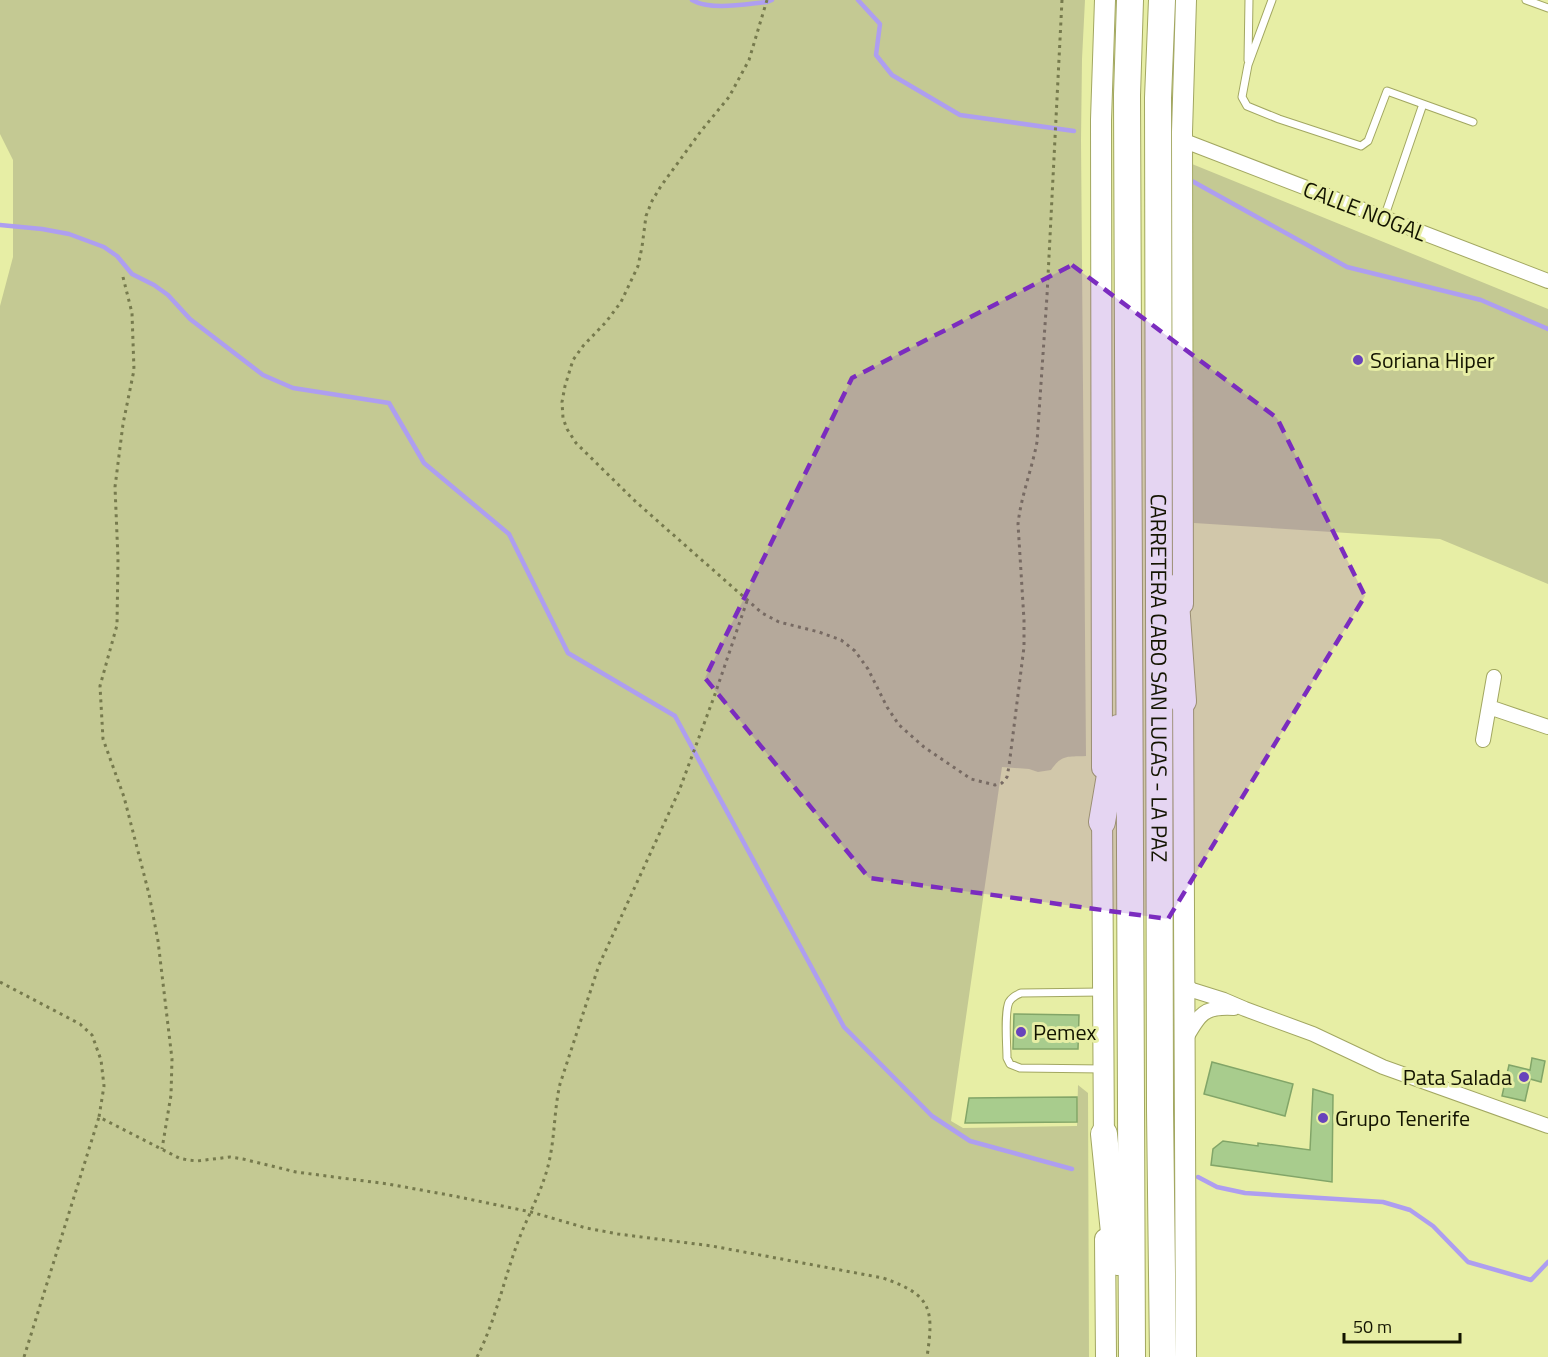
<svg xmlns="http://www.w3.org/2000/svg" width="1548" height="1357" font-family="'Titillium Web',sans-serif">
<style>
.green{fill:#c4c993}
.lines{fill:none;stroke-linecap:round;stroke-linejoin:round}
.stream{stroke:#ae9ef0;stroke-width:4.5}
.building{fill:#a8cc8d;stroke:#82a568;stroke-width:1.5}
.lane-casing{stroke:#a2a761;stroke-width:9}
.street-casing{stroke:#a2a761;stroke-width:16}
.secondary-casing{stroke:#a2a761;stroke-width:22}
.highway-casing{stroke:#a2a761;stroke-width:28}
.path{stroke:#767a4d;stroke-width:3;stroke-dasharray:3 4.5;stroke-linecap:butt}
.lane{stroke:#fff;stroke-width:7}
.street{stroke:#fff;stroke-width:14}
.secondary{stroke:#fff;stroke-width:20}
.highway{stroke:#fff;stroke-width:26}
.marked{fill:#7b2cbf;fill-opacity:0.2;stroke:#7b2cbf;stroke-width:4.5;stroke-dasharray:12 8;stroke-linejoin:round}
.poi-dot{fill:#6843bb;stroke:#e7eea5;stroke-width:2}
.labels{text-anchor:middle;stroke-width:6;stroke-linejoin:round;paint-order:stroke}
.street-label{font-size:22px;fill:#131400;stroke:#e7eea5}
.poi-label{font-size:22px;fill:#131400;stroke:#e7eea5;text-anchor:start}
</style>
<rect width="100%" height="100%" fill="#e7eea5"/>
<path class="green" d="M0,0H1085L1082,59L1081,140L1086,756C1068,757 1062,754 1051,770L1038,772L1029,769L1002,767L951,1121L963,1128L1077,1126L1078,1085L1088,1093L1089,1357H0V306L13,257V160L0,134Z
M1192,164L1548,309V584L1440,539L1194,523Z"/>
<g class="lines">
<path class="stream" d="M692,0C711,11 746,4 767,2L772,0
M858,0L880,24L876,55L892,75L960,115L1074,131
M1192,181L1347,267L1481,300L1548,329
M0,225L42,229L69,234L104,247L117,256L132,274L154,285L168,295L190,319L263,375L293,388L389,403L424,463L509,534L568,653L675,716L844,1027L932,1116L970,1141L1072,1169
M1198,1177L1217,1187L1245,1193L1383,1202L1410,1210L1433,1226L1468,1262L1531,1280L1548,1262"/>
</g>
<path class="building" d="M1014,1014L1079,1015L1078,1049H1013Z
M1532,1058L1545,1061L1541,1082L1530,1079L1525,1101L1502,1096L1509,1065L1530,1070Z
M1212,1062L1293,1084L1285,1116L1204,1094Z
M1313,1089L1333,1095L1332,1182L1211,1165L1213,1149L1223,1141L1258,1146V1143L1310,1150Z
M1077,1097V1122L965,1123L969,1098Z"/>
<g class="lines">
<defs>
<path id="lane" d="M1272,0L1248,65L1242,97L1247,106L1279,119L1361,146L1368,141L1387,91L1473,122
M1526,0L1548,8
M1248,60L1249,0
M1384,218L1423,104
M1102,992L1021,993C1016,995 1012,997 1009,1002C1004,1013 1007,1045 1007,1058L1010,1064L1020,1068L1103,1069"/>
<path id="street" d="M1182,140L1548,281
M1489,707L1548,727
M1483,740L1494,677
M1184,979L1187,986L1192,990L1224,1000L1245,1009L1313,1034L1383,1067L1548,1126
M1185,1040C1199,1015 1203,1006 1234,1008"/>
<path id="secondary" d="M1183,604L1182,132L1186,0
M1183,688L1186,1357
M1102,768L1101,120L1105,0
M1102,810L1104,1146
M1105,1239L1106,1357"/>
<g id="highway">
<path d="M1130,0L1127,95L1132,1357"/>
<path id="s1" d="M1162,0L1158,98L1160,1109L1163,1357"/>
<path d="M1175,588L1183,701"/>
<path d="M1102,822L1118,728"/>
<path d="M1104,1134L1117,1262"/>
</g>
</defs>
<use href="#lane" class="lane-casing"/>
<use href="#street" class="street-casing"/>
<use href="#secondary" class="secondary-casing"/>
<use href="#highway" class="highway-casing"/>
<path class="path" d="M767,0L749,60L729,97L701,131L661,186L652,201L646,216L642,247L638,266L621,302L606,322L583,346L573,360L565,386L562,402L563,418L567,429L576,443L636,502L762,613L779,622L819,632L841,640L855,651L868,669L887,707L899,725L924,747L971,779L995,785L1002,783L1007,777L1009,766L1024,647V620L1018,524C1021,496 1032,469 1037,442L1047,296L1062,0
M123,277L132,313L134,370L123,424L115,487L118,559L117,625L100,686L103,739L124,797L149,894L158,941L172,1059L171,1095L162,1149
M0,982L80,1024L92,1035L101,1060L104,1086L99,1117L179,1158L188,1160L197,1161L230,1157L243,1159L296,1172L388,1184L454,1196L531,1212L586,1228L618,1234L712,1246L883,1278C932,1295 934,1309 927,1357
M24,1357L99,1117
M477,1357C496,1320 504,1278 519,1239C529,1213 543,1189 549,1162C555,1136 554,1110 560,1084L599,965L679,791L714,697L747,601"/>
<use href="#lane" class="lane"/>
<use href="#street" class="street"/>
<use href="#secondary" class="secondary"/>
<use href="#highway" class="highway"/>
</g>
<path class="marked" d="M1072,265L1277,418L1365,596L1168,919L869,878L705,678L852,378Z"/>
<g class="poi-dot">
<circle cx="1358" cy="360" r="6"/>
<circle cx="1021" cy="1032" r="6"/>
<circle cx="1524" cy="1077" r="6"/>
<circle cx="1323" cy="1118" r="6"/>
</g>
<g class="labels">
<g class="street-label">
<text transform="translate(1365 211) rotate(21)" y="8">CALLE NOGAL</text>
<text dy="8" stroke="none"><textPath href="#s1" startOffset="678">CARRETERA CABO SAN LUCAS - LA PAZ</textPath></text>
</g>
<g class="poi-label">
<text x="1370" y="368">Soriana Hiper</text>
<text x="1033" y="1040">Pemex</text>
<text x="1512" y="1085" text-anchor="end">Pata Salada</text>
<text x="1335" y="1126">Grupo Tenerife</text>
</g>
</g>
<path d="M1344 1333v9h116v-9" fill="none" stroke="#131400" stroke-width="3"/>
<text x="1353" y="1333" font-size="18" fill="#131400" stroke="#e7eea5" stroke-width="4.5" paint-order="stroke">50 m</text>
</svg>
